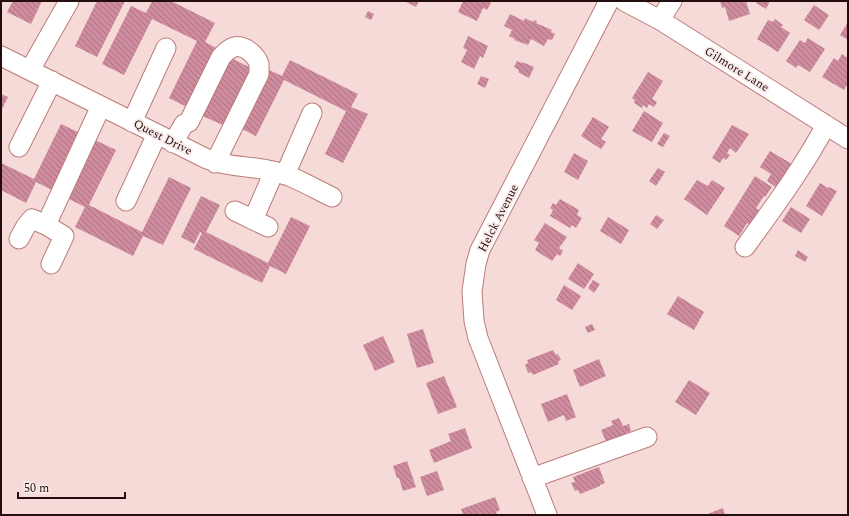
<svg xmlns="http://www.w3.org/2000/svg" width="849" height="516" font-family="Spectral,serif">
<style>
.building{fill:url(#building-back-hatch)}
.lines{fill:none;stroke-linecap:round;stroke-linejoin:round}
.minor-casing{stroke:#bb7c7a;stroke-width:21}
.minor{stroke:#fff;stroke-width:19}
.labels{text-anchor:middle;stroke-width:4;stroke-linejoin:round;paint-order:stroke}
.street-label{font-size:12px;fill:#240d0d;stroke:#f9ebea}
</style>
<defs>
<pattern id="building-back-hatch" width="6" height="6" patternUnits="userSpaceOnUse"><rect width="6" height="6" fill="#ce8c9e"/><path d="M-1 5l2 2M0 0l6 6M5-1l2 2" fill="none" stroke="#a7717f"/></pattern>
</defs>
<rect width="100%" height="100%" fill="#f6dad8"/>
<path class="building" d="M13,1H42L31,24L7,12Z
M97,1H125L97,57L75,46Z
M152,1H171L215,23L205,42L220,50L191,109L169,98L197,41L152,19L124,75L102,64L131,6L146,13Z
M404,1H419L416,7Z
M463,1H487L491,3L487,10L483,8L477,21L458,12Z
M720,1H746L750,14L729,21L725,7L722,8Z
M757,1H770L766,9L756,3Z
M814,5L829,15L819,30L804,20Z
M368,11L374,14L371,20L365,17Z
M510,14L524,21L525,18L533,22L534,20L537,21L536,23L552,30L551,32L555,34L552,40L548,39L544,46L531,39L528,45L514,40L515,39L509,36L512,30L504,26Z
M775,19L783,25L781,27L790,33L778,52L757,39L768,20L773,22Z
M848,22V40L840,35Z
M468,36L488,46L483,58L480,56L474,69L461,62L467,50L463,48Z
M808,38L825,49L810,72L798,65L796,68L786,61L800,40L805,43Z
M842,54L848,58V83L844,90L822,77L834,58L838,61Z
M229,57L251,68L223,125L200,115Z
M290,60L358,94L351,107L368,114L343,163L325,154L346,111L284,80L256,136L238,127L267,69L282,76Z
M517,61L521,63L522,62L534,67L529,78L518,72L519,70L514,67Z
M648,72L663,81L652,99L657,102L654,107L649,104L647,108L643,105L642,108L634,103L635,100L632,98Z
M481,76L489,79L485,88L477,84Z
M1,94L8,97L1,111Z
M644,111L663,123L652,142L632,131Z
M593,117L609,127L601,139L606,142L601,149L581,136Z
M61,124L84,135L56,192L36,182L26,203L1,190V163L34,179Z
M732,125L749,134L736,153L730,148L727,153L730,155L726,160L723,158L720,163L712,158Z
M664,133L670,136L663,147L657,144Z
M93,139L116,150L89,205L142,232L169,177L191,188L163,245L143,236L133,256L75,227L85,207L65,197Z
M770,151L797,167L780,190L767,181L771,174L760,167Z
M574,153L588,161L578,180L564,172Z
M658,168L665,172L656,186L649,181Z
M755,176L772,187L765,197L764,196L756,208L764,214L755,228L747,223L739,236L724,226Z
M697,180L708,186L712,180L725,188L707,215L684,199Z
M820,183L828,188L829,187L837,191L822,216L806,206Z
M201,196L220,205L206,232L268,263L291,217L310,226L286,274L270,266L262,283L194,249L202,233L200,232L194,244L181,237Z
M560,199L579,210L577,215L582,218L576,228L572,225L570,228L550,216L553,210L550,208L553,203L556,205Z
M791,207L810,219L801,233L782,221Z
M656,215L664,220L657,229L650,224Z
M608,217L629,230L621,244L600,231Z
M545,223L567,237L559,248L563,251L560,256L557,254L552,261L535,250L539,243L534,240Z
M798,250L808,257L805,262L795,256Z
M578,263L594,274L584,289L568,279Z
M593,280L600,284L594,293L588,288Z
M564,285L581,296L572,310L556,300Z
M678,296L704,312L694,330L667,314Z
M592,324L595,330L588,333L585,327Z
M423,329L434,363L417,368L407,334Z
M383,336L395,362L375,371L363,345Z
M553,350L556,355L558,354L561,360L558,361L559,364L533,375L531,372L528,373L525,365L528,363L527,360Z
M599,359L606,376L580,387L573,370Z
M444,376L457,407L438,414L426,383Z
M689,380L710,393L696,415L675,402Z
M567,394L576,417L566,421L564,415L548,422L541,404Z
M619,418L623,426L629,424L631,431L626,433L628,437L608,446L601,430L613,425L611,421Z
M465,428L472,448L434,463L429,450L451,441L448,434Z
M407,461L416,487L403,491L399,478H397L393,466Z
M599,467L605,483L600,485V486L580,494L578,490L575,491L571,483L575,482L573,477Z
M437,471L444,490L427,496L420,477Z
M495,497L500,510L496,512L497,514L463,515L461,509Z
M723,508L725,515H705Z"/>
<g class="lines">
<defs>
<path id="minor" d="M624,1L660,20L848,139
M660,20L672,1
M1,56L207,159C227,167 247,166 268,170C291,174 311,187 332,197
M30,70L69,1
M132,122L166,48
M173,143L184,124L189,122L221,57C225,53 228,49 234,47C244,44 256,55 259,64C259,67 259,71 259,74L215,163
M19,147L52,81
M285,175L312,113
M126,201L157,134
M235,211L268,227
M253,220L274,172
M19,239L26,226L32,219L46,225
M745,247C774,207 803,168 826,125
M51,264L64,236L46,225L101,106
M532,478L647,437
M547,515L478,338L474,321L472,291L476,264L480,250L609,1"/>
</defs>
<use href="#minor" class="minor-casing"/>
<use href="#minor" class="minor"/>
</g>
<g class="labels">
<g class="street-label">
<text transform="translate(737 69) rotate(32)" y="4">Gilmore Lane</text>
<text transform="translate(163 137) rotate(27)" y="4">Quest Drive</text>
<text transform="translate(498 218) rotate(-63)" y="4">Helck Avenue</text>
</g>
</g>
<rect width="849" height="516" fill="none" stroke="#240d0d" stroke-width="4"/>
<path d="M18 492v6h107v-6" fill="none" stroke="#240d0d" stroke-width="2"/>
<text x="24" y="492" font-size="12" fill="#240d0d" stroke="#f9ebea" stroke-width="3" paint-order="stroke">50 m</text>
</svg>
